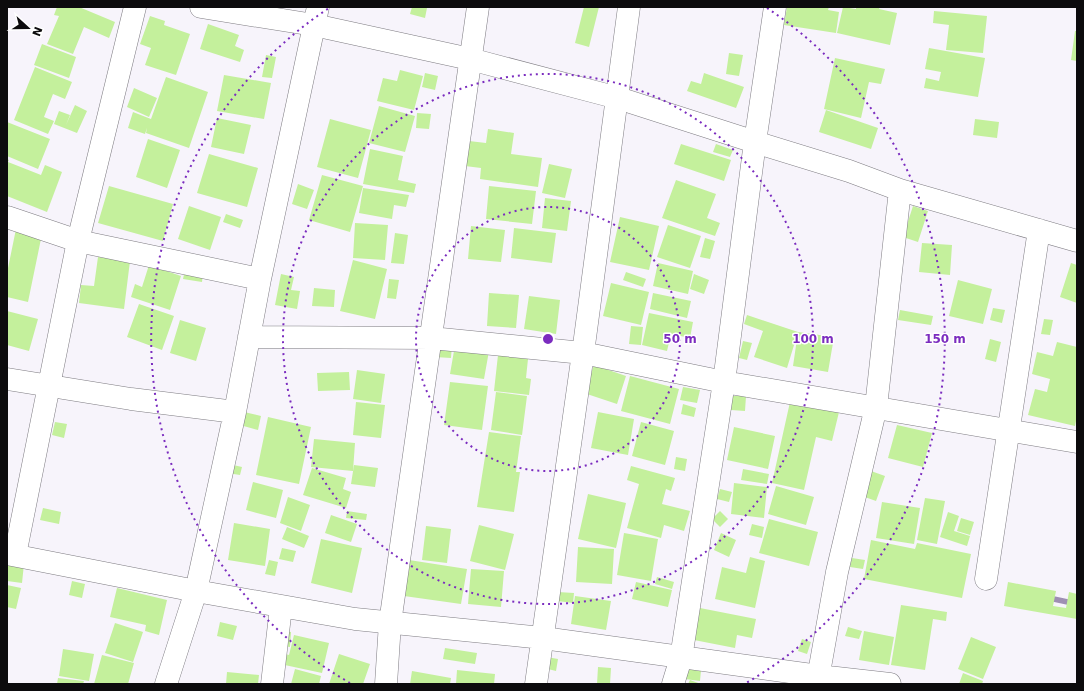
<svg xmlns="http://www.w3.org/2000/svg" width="1084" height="691" font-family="'DejaVu Sans',sans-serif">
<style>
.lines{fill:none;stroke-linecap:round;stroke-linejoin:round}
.stream{stroke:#9e8fb3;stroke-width:5.5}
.building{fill:#c4f09c}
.minor-casing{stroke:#7e7c82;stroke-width:23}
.minor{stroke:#fff;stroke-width:22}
.ring{fill:none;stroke:#7b2cbf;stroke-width:2;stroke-dasharray:2 4}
.centre{fill:#7b2cbf;stroke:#fff;stroke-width:2}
.ring-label{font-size:12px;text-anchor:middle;font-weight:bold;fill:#7b2cbf;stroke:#fff;stroke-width:3;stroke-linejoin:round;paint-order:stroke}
</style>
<rect width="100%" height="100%" fill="#f7f4fb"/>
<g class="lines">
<path class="stream" d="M1049,598L1077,604"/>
</g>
<path class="building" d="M57,7H79L115,22L109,38L84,27L73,54L47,44L59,16L54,15Z
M412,7L427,8L425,18L410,14Z
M584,7H599L589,47L575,43Z
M787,7H829L828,10L839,12L836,33L784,25Z
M843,7L856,9V7H880L879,9L897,13L890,45L837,33Z
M934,11L987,16L983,53L946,50L949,25L933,23Z
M150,16L165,21L164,25L190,34L176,75L145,65L151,48L140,44Z
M208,24L239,35L235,46L244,50L240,62L200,49Z
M1075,31H1077V61L1071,60Z
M42,44L76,57L69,78L34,65Z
M929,48L985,58L978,97L924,88L926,78L939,81L941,72L925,69Z
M729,53L743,55L739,76L726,74Z
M266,55L276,57L272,78L262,77Z
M835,58L885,69L881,84L869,82L861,118L824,109Z
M35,67L72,82L65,99L53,94L44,117L54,121L48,134L14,120Z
M400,70L423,76L414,110L377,101L383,78L397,81Z
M425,73L438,76L435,90L422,87Z
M704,73L744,87L736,108L687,91L691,81L701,84Z
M224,75L271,83L264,119L217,111Z
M166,77L208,92L189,148L146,133L147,128L145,134L128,128L133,112L151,119Z
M134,88L157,98L149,117L127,107Z
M75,105L87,111L77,133L54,124L59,111L70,115L66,125Z
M379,106L415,116L405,152L369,143Z
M826,110L878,128L871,149L819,132Z
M417,113L431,114L429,129L416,128Z
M217,118L251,125L244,154L211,147Z
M330,119L371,130L358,178L317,167Z
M975,119L999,122L997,138L973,135Z
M7,122L50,139L38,169L7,156Z
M488,129L514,133L511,154L542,158L538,187L480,179L481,168L465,166L469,141L486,143Z
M148,139L180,150L167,188L136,177Z
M681,144L731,160L724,181L674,164Z
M716,144L733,150L730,157L713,152Z
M370,149L403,156L398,180L416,184L414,193L363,184Z
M209,154L258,168L247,207L197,193Z
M7,159L9,160L8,162L41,175L45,165L62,172L47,212L7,196Z
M549,164L572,169L565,198L542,193Z
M322,175L363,186L350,232L309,220Z
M676,180L716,194L707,218L720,223L715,236L662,218Z
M298,184L314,190L307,209L292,204Z
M109,186L173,204L163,241L98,223Z
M489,186L536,191L532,224L486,219Z
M363,188L409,195L406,207L394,205L392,219L359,213Z
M545,198L571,201L567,231L542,228Z
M189,206L221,217L210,250L178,239Z
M913,206L928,211L918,242L903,237Z
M226,214L243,220L240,228L223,222Z
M620,217L659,226L649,270L610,262Z
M355,223L388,225L385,260L353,258Z
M668,225L701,236L690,268L657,257Z
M471,226L505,230L501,262L468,259Z
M514,228L556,233L552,263L511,258Z
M16,229L42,234L28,302L7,297V273Z
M395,233L408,235L404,264L391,263Z
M705,238L715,241L710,259L700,257Z
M922,243L952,245L950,275L919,272Z
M98,257L130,261L124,309L79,303L81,285L94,286Z
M353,260L387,269L375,319L340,311Z
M658,263L693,271L688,294L653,286Z
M1071,263L1077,265V303L1060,297Z
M149,265L181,276L170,310L131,297L135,284L142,287Z
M185,270L203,273L202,282L183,279Z
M626,272L646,279L643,287L623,280Z
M281,274L294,277L291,290L300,291L297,309L275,305Z
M694,274L709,280L704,294L690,289Z
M389,279L399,280L396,299L387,298Z
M958,280L992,289L983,324L949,316Z
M611,283L649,292L641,325L603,316Z
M314,288L335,290L334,307L312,306Z
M489,293L519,295L516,328L487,326Z
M653,293L691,301L687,318L650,309Z
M529,296L560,300L556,334L524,329Z
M139,304L174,316L162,350L127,337Z
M993,308L1005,310L1002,323L990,320Z
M900,310L933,316L931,325L898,320Z
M7,311L38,319L29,351L7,345Z
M649,313L693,322L690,338L671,334L667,351L642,345Z
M747,315L798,332L787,368L754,357L763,331L744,324Z
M1044,319L1053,320L1050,335L1041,334Z
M180,320L206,328L196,361L170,353Z
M631,326L643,327L641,345L629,344Z
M798,332L834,337L828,372L793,366Z
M990,339L1001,342L996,362L985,359Z
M743,341L752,343L747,360L739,358Z
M1057,342L1077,347V416L1075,426L1028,415L1035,389L1047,392L1050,379L1032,374L1037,352L1053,356Z
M436,343L452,344L451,358L435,357Z
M455,345L489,351L484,379L450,374Z
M498,355L528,359L526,378L531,379L529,395L494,391Z
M594,365L626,376L617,404L584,393Z
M357,370L385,374L381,403L353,399Z
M349,372L350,390L318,391L317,373Z
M630,376L679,389L670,424L621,411Z
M450,382L488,386L482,430L444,425Z
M683,387L700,390L697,403L680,400Z
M496,392L527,396L522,435L491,430Z
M732,396H746L745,411L731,410Z
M356,402L385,405L381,438L353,435Z
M790,402L839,412L832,441L816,437L804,490L772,483Z
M683,404L696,408L694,417L681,414Z
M244,412L261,416L258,430L240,425Z
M598,412L634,419L628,455L591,448Z
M268,417L311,427L299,484L256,475Z
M55,422L67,424L64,438L52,435Z
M641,422L674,431L665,465L632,456Z
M897,425L932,433L923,467L888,458Z
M734,427L775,436L768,469L727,460Z
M489,432L521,436L516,472H520L514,512L477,507Z
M314,439L355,443L353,471L311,467Z
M676,457L687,459L685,471L674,469Z
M229,464L242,467L240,475L227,473Z
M354,465L378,468L375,487L351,484Z
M631,466L675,478L671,491L666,489L662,504L690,511L684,531L664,525L661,538L627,528L639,484L627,480Z
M312,468L346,478L343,489L351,492L346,508L303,495Z
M743,469L769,474L767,484L741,480Z
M871,471L885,476L876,501L862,496Z
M253,482L283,490L276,518L246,510Z
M734,483L767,487L764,518L731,514Z
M776,486L814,497L806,525L768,514Z
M720,489L732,492L729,502L717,499Z
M588,494L626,503L616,548L578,539Z
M288,497L310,505L301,531L280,523Z
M925,498L945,501L937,544L917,540Z
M882,502L920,508L914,544L876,538Z
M43,508L61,512L59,524L40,520Z
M347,511L367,514L366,520L346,518Z
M720,511L728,519L720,527L712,519Z
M948,512L959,516L954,531L970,536L967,546L940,537Z
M331,515L357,524L351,542L325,533Z
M961,518L974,522L970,535L957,531Z
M769,519L818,532L809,566L759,553Z
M234,523L270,529L265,566L228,560Z
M752,524L764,527L762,538L749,535Z
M479,525L514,534L505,570L470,561Z
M426,526L451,529L447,563L422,560Z
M287,527L309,536L304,548L282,539Z
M624,533L658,539L651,581L617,575Z
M721,533L736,540L729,557L714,550Z
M321,539L362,548L352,593L311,583Z
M871,540L915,549L917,543L971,554L962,598L864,579Z
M578,547L614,549L612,584L576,582Z
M282,548L296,551L293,562L279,559Z
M750,557L765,561L755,608L715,599L722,567L746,573Z
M852,558L865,560L863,569L850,567Z
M269,560L278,562L275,576L265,574Z
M409,560L467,569L461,604L404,596Z
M7,564H24L22,583L7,581Z
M471,569L504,571L501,607L468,604Z
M657,577L674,582L672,589L655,584Z
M72,581L85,584L82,598L69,595Z
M636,582L672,590L668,607L632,599Z
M1008,582L1056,591L1053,606L1066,608L1069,592L1077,594V619L1004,606Z
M7,585L21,588L16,609L7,607Z
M117,588L167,600L159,635L145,631L146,625L110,617Z
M558,592L574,593L573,603L557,601Z
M575,596L611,601L606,630L571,624Z
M901,605L947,612L946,621L933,619L925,670L891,665Z
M700,608L756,619L752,638L737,635L735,648L694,640Z
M220,622L237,626L233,640L217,636Z
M115,623L143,632L133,662L105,653Z
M848,627L862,631L859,639L845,636Z
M282,631L291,632L290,647L281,646Z
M864,631L894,637L889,665L859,660Z
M294,635L329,643L322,673L280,664L283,653L289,655Z
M971,637L996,647L983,679L958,669Z
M802,639L811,642L807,654L798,651Z
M445,648L477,653L475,664L443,659Z
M63,649L94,654L89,681L59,676Z
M339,654L370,664L363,684H329Z
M102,655L134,663L128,684H94Z
M547,657L558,659L556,671L544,668Z
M598,667L611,668L610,684H597Z
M686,668L701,670L700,681L685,679Z
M295,669L321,676L319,684H291Z
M457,670L495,674L494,684H456Z
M412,671L451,678L450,684H410Z
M227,672L259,675L258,684H226Z
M963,673L983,681L982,684H959Z
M58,678L84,681L83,684H57Z
M690,680L701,684H688Z"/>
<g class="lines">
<defs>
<path id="minor" d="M201,7L314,25L470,59L618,98L755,142L849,171L900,190L1077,241
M7,217L78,241L260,279
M249,337L431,338L583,353L724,382L1077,442
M7,379L131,399L235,412
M7,554L196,591L355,619L543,638L819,676L890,684
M15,555L78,241L135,7
M986,579L1039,230
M166,684L196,591L235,412L260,279L318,7
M272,684L281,607
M386,684L390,623L478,7
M536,684L583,353L629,7
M673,684L681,658L724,382L755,142L775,7
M817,684L837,572L876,407L900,190"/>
</defs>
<use href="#minor" class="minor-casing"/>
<use href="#minor" class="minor"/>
</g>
<g class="ring">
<circle cx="548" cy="339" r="132"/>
<circle cx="548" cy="339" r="265"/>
<path d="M350 683A397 397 0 0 1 329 8M767 8A397 397 0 0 1 746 683"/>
</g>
<circle cx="548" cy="339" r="6" class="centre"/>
<g class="ring-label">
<text x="680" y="343">50 m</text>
<text x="813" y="343">100 m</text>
<text x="945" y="343">150 m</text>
</g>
<rect width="1084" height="691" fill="none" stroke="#0c0b0d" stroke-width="16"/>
<g transform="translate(28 28) rotate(111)" stroke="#ffffff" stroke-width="3" paint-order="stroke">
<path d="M0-3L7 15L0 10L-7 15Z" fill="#0c0b0d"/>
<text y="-6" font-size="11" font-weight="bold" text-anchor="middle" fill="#0c0b0d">N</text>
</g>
</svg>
